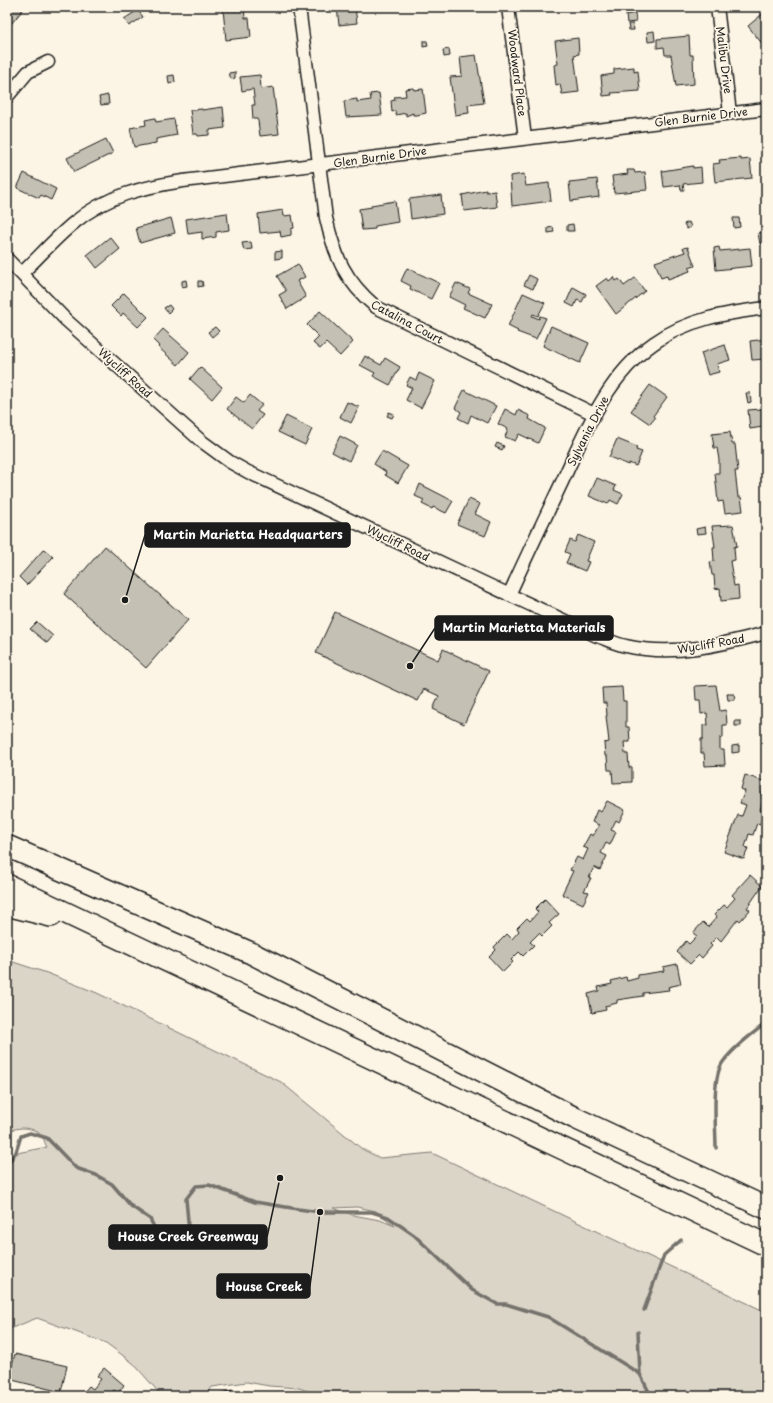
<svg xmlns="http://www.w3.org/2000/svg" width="773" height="1403" font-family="'Playpen Sans',sans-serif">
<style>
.green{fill:#dbd5c8;stroke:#7c7872;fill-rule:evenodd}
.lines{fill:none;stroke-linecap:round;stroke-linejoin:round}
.stream{stroke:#75726c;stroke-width:3.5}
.building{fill:#c4c0b3;stroke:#1c1c1c}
.minor-casing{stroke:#1c1c1c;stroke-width:15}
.motorway-casing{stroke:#1c1c1c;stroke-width:24}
.minor{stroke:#fcf5e5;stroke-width:12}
.motorway{stroke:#fcf5e5;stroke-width:21}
.labels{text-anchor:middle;stroke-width:3.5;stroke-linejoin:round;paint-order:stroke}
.street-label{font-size:11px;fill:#1c1c1c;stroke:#fcf5e5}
.leader{fill:none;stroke:#1c1c1c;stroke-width:1.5}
.callout-dot{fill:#1c1c1c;stroke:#fcf5e5;stroke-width:1.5}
.callout{fill:#1c1c1c;stroke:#1c1c1c;stroke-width:1.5}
.callout-label{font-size:12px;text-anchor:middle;font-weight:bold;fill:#fff}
</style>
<rect width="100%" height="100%" fill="#fcf5e5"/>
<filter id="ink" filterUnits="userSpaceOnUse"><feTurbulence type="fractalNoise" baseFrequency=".025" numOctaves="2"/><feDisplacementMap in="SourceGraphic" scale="8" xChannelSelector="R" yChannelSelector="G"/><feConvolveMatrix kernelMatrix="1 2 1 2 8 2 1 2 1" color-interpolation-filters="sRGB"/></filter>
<g filter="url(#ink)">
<path class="green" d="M7,960L47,973L97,993L281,1082L362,1149L380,1158L432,1153L766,1312V1396H322L299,1388L269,1386L247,1382L212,1387L205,1396H162L133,1363L106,1343L37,1318L7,1330V1155L47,1147C45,1145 45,1141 43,1138C36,1126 18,1126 7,1132ZM357,1207L376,1211L395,1226L380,1220L353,1215L333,1208Z"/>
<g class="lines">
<path class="stream" d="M716,1148C716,1128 711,1078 723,1062C734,1047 751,1035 766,1023
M7,1165L16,1152L21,1136L30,1133L47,1138L76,1168L96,1175L112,1184L131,1206L150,1219L160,1239L171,1245L180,1244L189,1232L186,1199L196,1186L209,1185L255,1202L298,1209L320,1212H372L388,1217L414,1235L472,1290L497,1304H506L548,1317L640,1374L651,1396
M644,1310L664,1255L681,1240
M638,1332L640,1374"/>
</g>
<path class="building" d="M7,7H25L7,29Z
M244,7L245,18H249L251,37L226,40L223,9Z
M337,7H355L357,23L339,25Z
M449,7H463L451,11Z
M138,10L143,17L129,26L124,19Z
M766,11V47L764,46L748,26Z
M635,13L636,22L627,23L626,15Z
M628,24H633L634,30H629Z
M654,31L655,41L648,42L647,32Z
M689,36L690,55H693L694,84L676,86L671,55H665L664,47L657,48V39Z
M578,38L579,54L574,55L579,92L562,94L560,84L556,85L554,65L558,64L555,41Z
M423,41H427L428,46L423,47Z
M449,49L450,56L444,57L443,50Z
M476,55L484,103L468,105L469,113L455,115L450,77L462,76L460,57Z
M634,67V72L638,71L640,91L611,93L612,95L603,96L601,76L614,74V69Z
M235,72V78L231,79L229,73Z
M174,75L175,82L169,84L168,76Z
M260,75L261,89L273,87L279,134L260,136L258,121L257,119H253L252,105H255L253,89L242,91L240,77Z
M413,88L414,90L423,89L426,113L417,115H413V113L406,116V113L396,115L395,111L392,112L391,101L395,100L394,97L406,96L405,89Z
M379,93L382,115L346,117L344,101L357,99V102L371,100L370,94Z
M108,95L109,104L101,105L99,97Z
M223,107L225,128L209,130V135L198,136L197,134H193L190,110L202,109V110Z
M155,118L156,122L174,119L177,135L156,139V143L134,147L130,128L146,125L145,120Z
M106,139L113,153L74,172L67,158Z
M741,158V160L750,159L752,178L715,182L713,164L720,163L719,160Z
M693,166V168L701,167L702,182L683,184L684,190H681L680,185L664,187L662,171Z
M627,170H634L635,173L645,172L647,190L614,193L612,176L628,174Z
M24,173L56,189L51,200L41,195L39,198L17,188Z
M524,174L526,186L549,183L551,201L512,206L510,176Z
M597,179L599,197L571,201L569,182Z
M486,190V192L495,191L497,207L464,211L462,195Z
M441,195L443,214L411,219L409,199Z
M395,201L398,222L375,226V229L362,230L359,209L372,207L371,205Z
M283,210L284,216L292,215L294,228L291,229V235L281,237L280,231L260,233L258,214Z
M227,213L229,230L216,232V237L202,239V232L188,234L186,219Z
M171,218L175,233L140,243L136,228Z
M733,218H739L740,227L734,228Z
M689,222L691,227L687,229L684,224Z
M573,224L574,231H567V225Z
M553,227L554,232L548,233V228Z
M766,232V245V243L760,244L758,233Z
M110,237L120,249L97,268L87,255Z
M251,242L252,249L244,250L242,243Z
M688,247L695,266L689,268L690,271L668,279L667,276L661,278L655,262L685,252L683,248Z
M719,247L720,251L750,248L752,266L716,270L714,248Z
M282,251V258L275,259V252Z
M298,264L305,277L297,281L306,297L287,309L279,295L286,291L277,276Z
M407,268L439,283L431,299L410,289L411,286L401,281Z
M529,275L537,279L533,289L524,285Z
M614,277L616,281L619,279L624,286L635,278L645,291L616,314L596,286L607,278L609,281Z
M186,280L187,286L182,287V281Z
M198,281H202L203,286L198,287Z
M456,283L470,289L468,293L492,304L485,318L463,308L465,305L449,297Z
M573,287L586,294L582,302L577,300L574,307L566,303Z
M124,293L148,317L138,327L123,313L121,316L111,306Z
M523,293L545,303L538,316L533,314L532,316L539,319L540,316L546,318L536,339L517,332L518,331L508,326Z
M169,305L172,309L168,313L164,308Z
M320,311L353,342L340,356L326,343L320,349L313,343L319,337L307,325Z
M551,326L589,343L580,363L543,346Z
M215,327L219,331L212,337L208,332Z
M163,329L189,352L178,365L158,347L159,346L153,340Z
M766,339V359L752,360L750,341Z
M725,345L730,360L717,364L719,372L708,375L701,353Z
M365,356L381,365L385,358L400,367L390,385L373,376L375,373L360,365Z
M200,367L222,387L212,399L190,379Z
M419,373L435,381L421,408L406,400L412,388L406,385L410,377L416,380Z
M650,385L667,397L653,416L655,418L650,424L631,411Z
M464,390L496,406L487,423L471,415L468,423L458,418L461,412L455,408Z
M746,393H750L751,402L748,403Z
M250,395L262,405L257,411L263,415L252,429L227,409L236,397L244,403Z
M347,402L359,407L351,423L340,417Z
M760,406H766V424L763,425V427L750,429L748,410L761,409Z
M505,409L516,415L518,410L530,416L529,419L545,428L538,443L519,434L515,441L505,437L508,429L498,424Z
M389,412L394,414L392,418L387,416Z
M286,416L312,429L305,445L278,432Z
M730,432L732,444H735L738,471H735L738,497H741L743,511L725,513L723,501L718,502L715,473H719V460L717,448H714L712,434Z
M340,436L357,445L349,461L332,452Z
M617,439L637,447L636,450L642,452L636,466L629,463V465L609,457Z
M497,443L504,446L502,450L495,447Z
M382,451L408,466L398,483L385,475L386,472L374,464Z
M597,478L616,486L614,490L623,494L618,504L610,500L608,504L589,496Z
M420,484L453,501L446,513L433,507L432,509L422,504L424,500L415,496Z
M469,499L480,504L475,514L491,522L485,536L457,524Z
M733,525L737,546L734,547L735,560L730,561L734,586L738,585L739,599L721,601L720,588L715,589L714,575H712L710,562L714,561L713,547H715L712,526Z
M705,527L706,533L697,534L696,529Z
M578,535L594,542L586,561L589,562L585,571L566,563L570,554L565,552L570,540L575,542Z
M105,546L188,620L146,668L64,594Z
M44,549L53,557L27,585L19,577Z
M335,612L438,660L443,649L489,671L464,724L433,709L439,696L424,689L418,701L316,653Z
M37,622L53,636L47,643L30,629Z
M716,685L720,711L726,710L727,725H723V738H720V750H724L725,765L705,766L704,753H701V739H703V725H708L707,713L701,714L700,700H696L695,686Z
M622,687L623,701H626V727H629L630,742H624L625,754H628L629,768L632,767V782L613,783L612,770H608L607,756H605L604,743L609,742L606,716H607L606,703H603L602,688Z
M727,694H734L735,700H728Z
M735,721H741V726H735Z
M739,745V752L732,753V746Z
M745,775L766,782L761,796L764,797L760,810L764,811L760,824L757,823L753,835L749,834L745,847L748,848L744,859L724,852L738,815L742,816L746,805L740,803L745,791L741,789Z
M607,801L625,810L619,822L616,820L611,830L616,832L610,845L606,843L601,853L607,856L600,870L594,867L589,878H591L584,891L589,892L583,904L562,894L573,871L570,870L577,857L583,860L588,849L583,847L590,834L593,836L599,825L592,822L597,810L601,812Z
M750,875L762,886L747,908L750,910L740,921L738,919L721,941L717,937L710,944L712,946L702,958L699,955L690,964L677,952L686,941L689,944L697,936L693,933L703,922L708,927L717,917L714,915L724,905L727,907L735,898L732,895Z
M545,899L559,914L549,923L552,926L542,936L539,933L530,942L534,945L523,956L519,952L511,960L513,962L503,972L489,957L496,950L494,947L507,934L512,939L519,931L517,928L527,918L530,921L538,912L535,909Z
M677,964L681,984L668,987L669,990L643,993V996L617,1000V1003L605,1006L606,1010L592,1013L588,994L599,991L598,987L612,984L611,981L626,977L627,981L638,978V975L664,971L663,967Z
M15,1354L67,1366L61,1392L8,1379Z
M104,1368L124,1385L118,1393L114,1390L108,1396H87L83,1393L89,1386L93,1389L101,1379L97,1376Z
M232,1390L234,1396H214V1395Z"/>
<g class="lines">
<defs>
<path id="minor" d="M299,7L326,218C335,257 345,281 376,307L594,414
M508,7L525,138
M717,7L730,113
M7,97L28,72L48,62
M7,259L66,320L200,440L230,462L248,472L597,636C606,639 616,644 626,646C673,657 720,645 766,633
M22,273C40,256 56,237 75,222C106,196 143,187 183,181L766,109
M509,595C526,557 544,520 562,482C585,432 607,376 654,343C687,319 727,313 766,308"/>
<path id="motorway" d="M7,846L251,953L575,1118L766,1208
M7,885L766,1245
M7,905L51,916"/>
</defs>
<use href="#minor" class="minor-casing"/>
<use href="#motorway" class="motorway-casing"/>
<use href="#minor" class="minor"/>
<use href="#motorway" class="motorway"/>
</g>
</g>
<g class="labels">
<g class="street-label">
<text transform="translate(724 60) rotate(83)" y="4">Malibu Drive</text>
<text transform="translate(517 73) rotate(83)" y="4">Woodward Place</text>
<text transform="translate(701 117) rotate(-7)" y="4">Glen Burnie Drive</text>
<text transform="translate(380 157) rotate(-8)" y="4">Glen Burnie Drive</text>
<text transform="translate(407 322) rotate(28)" y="4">Catalina Court</text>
<text transform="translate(125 373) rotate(42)" y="4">Wycliff Road</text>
<text transform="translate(588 431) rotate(-63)" y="4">Sylvania Drive</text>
<text transform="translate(398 543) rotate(26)" y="4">Wycliff Road</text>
<text transform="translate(711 644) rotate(-10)" y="4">Wycliff Road</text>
</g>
</g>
<path class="leader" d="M125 600L145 535M410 666L435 628M280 1178L267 1237M320 1212L310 1286"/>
<g class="callout-dot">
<circle cx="125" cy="600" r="4"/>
<circle cx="410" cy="666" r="4"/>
<circle cx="280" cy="1178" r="4"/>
<circle cx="320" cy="1212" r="4"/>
</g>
<g class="callout">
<rect x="145" y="523" width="205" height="24" rx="4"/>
<rect x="435" y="616" width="178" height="24" rx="4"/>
<rect x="109" y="1225" width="158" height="24" rx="4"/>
<rect x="217" y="1274" width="93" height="24" rx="4"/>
</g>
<g class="callout-label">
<text x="248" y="539">Martin Marietta Headquarters</text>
<text x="524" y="632">Martin Marietta Materials</text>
<text x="188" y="1241">House Creek Greenway</text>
<text x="264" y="1291">House Creek</text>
</g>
<rect width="773" height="1403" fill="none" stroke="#fcf5e5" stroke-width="24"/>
<rect x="12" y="12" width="749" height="1379" fill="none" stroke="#1c1c1c" stroke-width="1.5" filter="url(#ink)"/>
</svg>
